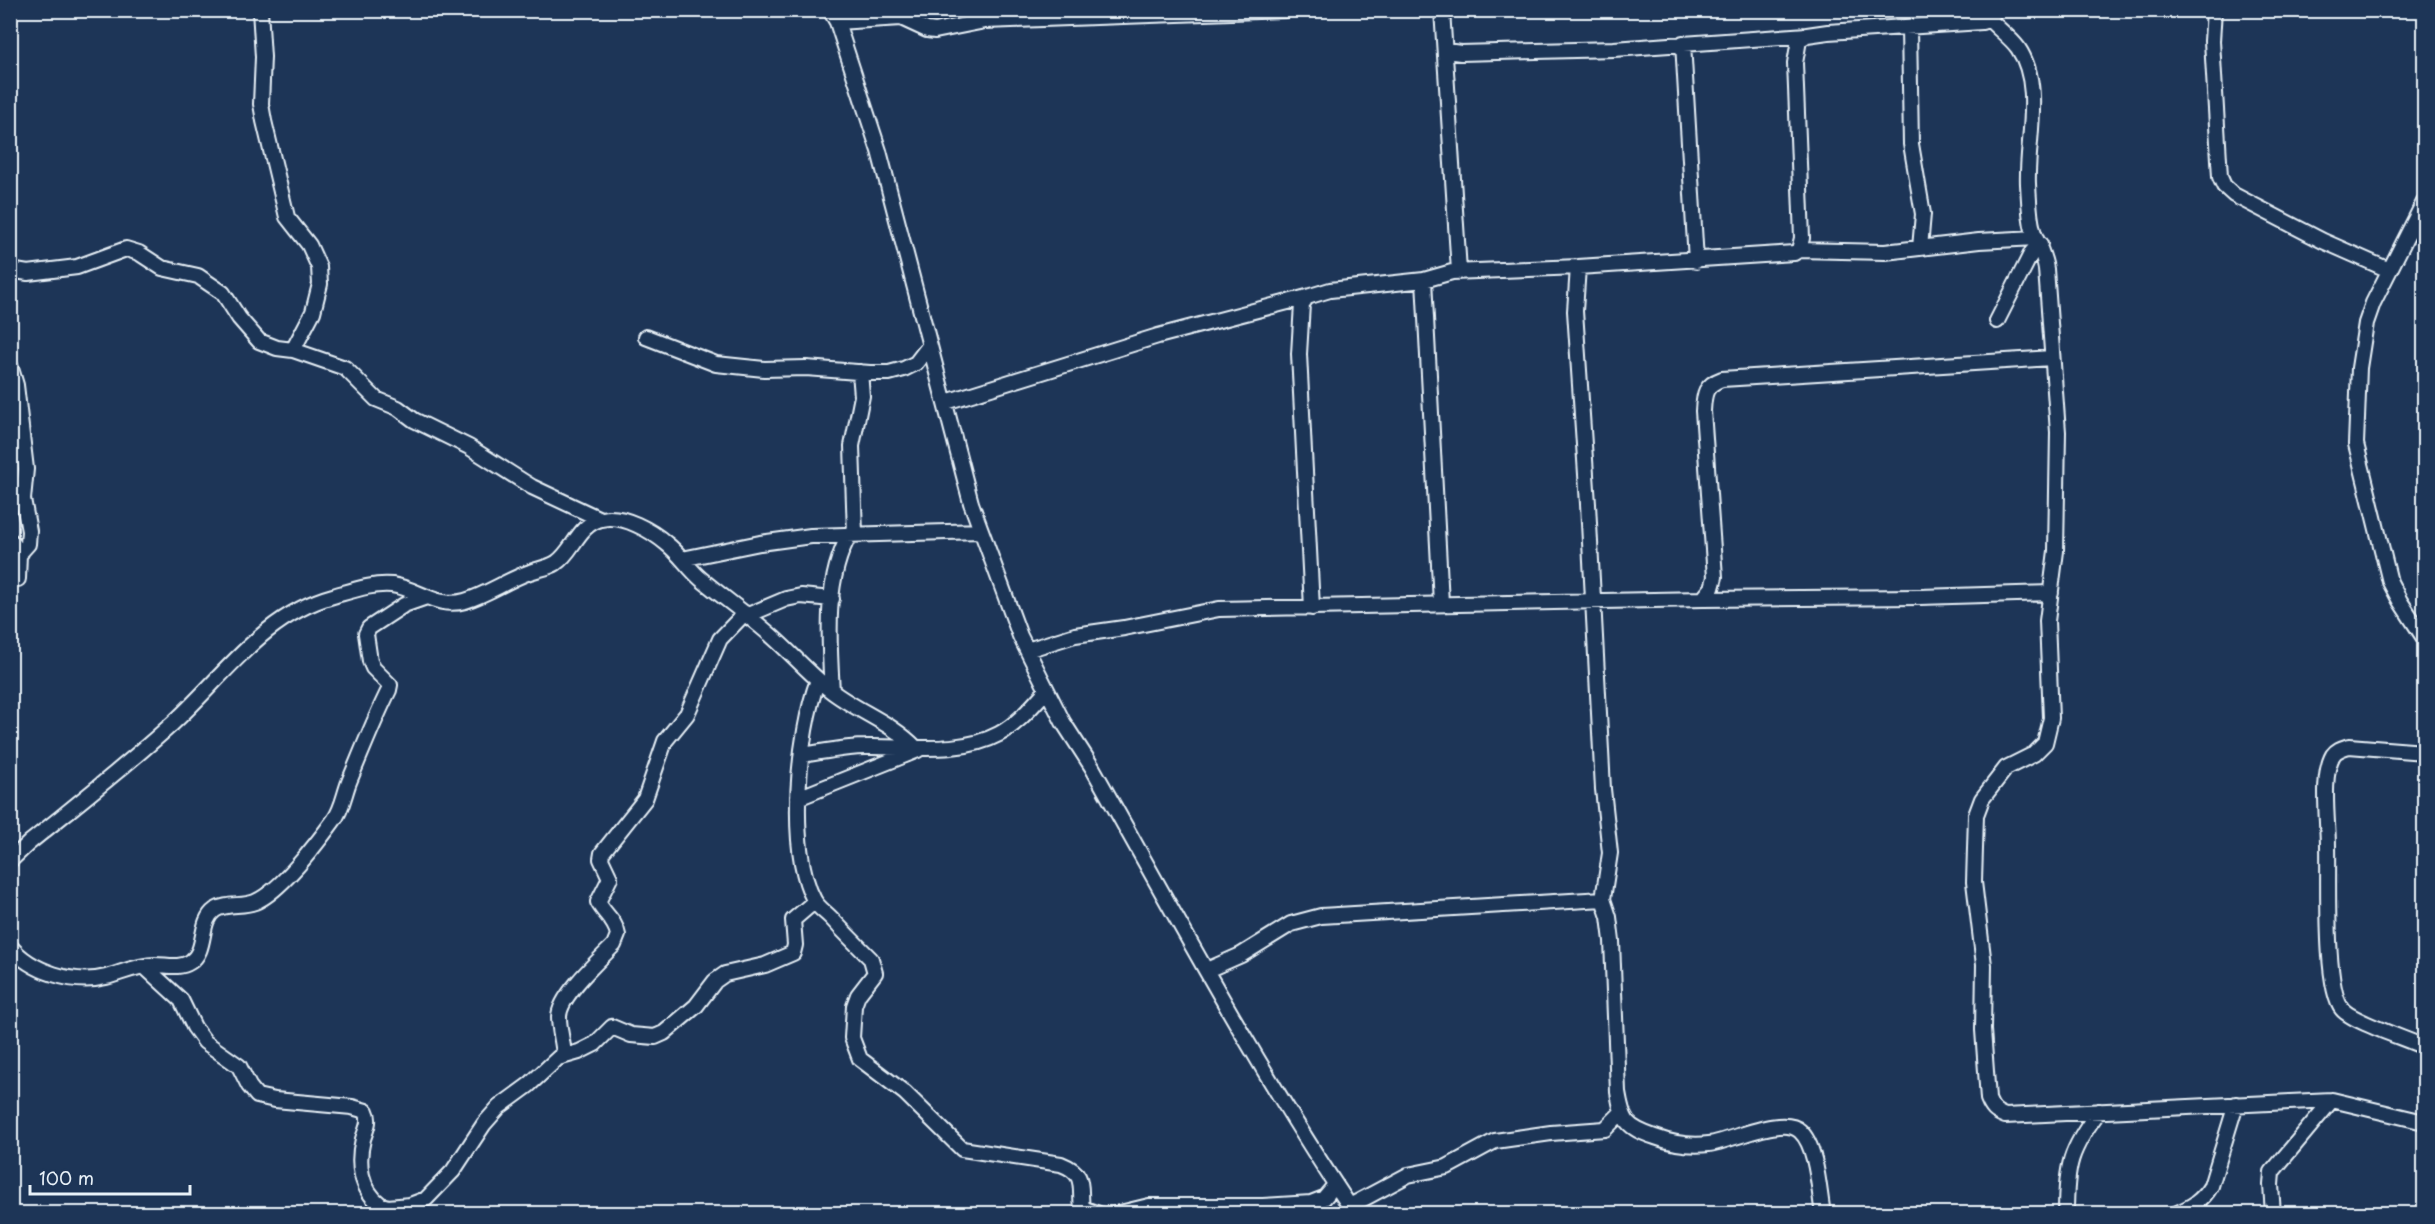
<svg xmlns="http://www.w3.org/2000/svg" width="2435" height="1224" font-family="'Playpen Sans',sans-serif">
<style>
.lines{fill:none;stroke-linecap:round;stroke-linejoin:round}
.minor-casing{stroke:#e8f1f8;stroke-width:18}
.minor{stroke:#1d3557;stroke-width:14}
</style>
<rect width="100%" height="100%" fill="#1d3557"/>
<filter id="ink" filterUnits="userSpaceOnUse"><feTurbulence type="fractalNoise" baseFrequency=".0167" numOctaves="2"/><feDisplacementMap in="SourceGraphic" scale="12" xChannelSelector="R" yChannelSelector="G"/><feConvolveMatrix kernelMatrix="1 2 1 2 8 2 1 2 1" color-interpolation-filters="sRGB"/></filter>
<g filter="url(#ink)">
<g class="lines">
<defs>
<path id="minor" d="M260,10L263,57L261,104L264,121L287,217L309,245L319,267L320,284L313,312L293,350
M830,10L837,22L879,151L971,503L1020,636L1063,722L1092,767C1177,918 1258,1070 1355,1214
M1442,10L1459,271
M2214,10L2212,41L2220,177L2224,186L2234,195L2323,241L2389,270
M1989,19C1998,29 2011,38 2018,48C2044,86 2026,142 2028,184C2029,199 2029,215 2033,230C2037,244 2044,254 2046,269L2058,432L2056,551L2047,621L2051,718L2045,743L2034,754L2006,768L1982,799L1976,815L1974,882L1984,965L1983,1030L1988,1099C1992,1109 1995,1112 2005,1116L2332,1100L2424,1122
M837,22L901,18L927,30L935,31L985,21L1286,10
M1909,28L1911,144L1923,214L1920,248
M1683,43L1696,261
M1446,51L1461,53L1614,49L1807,35
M2424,202L2373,303L2366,323L2359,368L2356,444L2390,582L2400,601L2424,638
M1799,250L1885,252L1979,241L2036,238
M1578,267L1575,311L1588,504L1603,789L1610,853L1603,899L1609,917L1612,941L1618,1092C1623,1122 1626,1127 1655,1137C1671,1143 1691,1146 1709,1144C1732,1141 1782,1115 1800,1131C1817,1146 1819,1192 1823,1214
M10,270L28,273L77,267L126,249L139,253L162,268L198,276L223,293L239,318L259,341L277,348L293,350L345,368L376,399L398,408L414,420L469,447L532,487L600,519
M1424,280L1441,603
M1997,321L2032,252L2040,244
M646,337L716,364L764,369L806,368L870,373H889L904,369L916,363L929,346
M10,365L16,385L26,469L23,499L29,531L28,544L19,554L18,579
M946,402L1158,336L1307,297
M855,534L852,446L862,396L860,372
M10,540L21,553
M682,559L760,543L811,536L981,531
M1703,599L1920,597L2051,593
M1312,608L1299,354L1302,304L1307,297L1330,290L1424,280L1452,272L1578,267L1794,253L1799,250L1802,238L1795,63L1799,40L1807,35L1828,32L1982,22L1989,19L1995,10
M748,615L786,599L801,596L832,599
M1027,650L1075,635L1124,628L1219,609L1703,599L1712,588L1715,577L1703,411C1704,393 1705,385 1722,379L2052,358
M818,680C798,733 787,849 814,900C818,908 827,913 833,920C845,933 858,946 871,959L875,973L858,995L854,1006L852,1038L860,1059L905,1093L962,1149L1061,1164C1087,1174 1079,1187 1082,1208L1099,1214
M832,691C829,641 824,578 850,534
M2424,752L2349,746C2343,748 2337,749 2333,755C2321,775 2328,822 2328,846C2329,877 2324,987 2342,1009C2351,1021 2407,1039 2424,1047
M802,755C823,752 845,747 866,747C909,746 960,755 999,734C1019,723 1032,706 1047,690
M798,798L918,750
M10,861L29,843C77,804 126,766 172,724C223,678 263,615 333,596C351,591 373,583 392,585C419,589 437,609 465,601C488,594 507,580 530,572C538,569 548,568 556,563C574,551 578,524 602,519C623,514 652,531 667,544C680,554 689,569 701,579C725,599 751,617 774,638C793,655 810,674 830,690C858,712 891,722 916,748
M10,946C31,972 74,985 106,977C121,973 138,965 155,965C167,965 179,969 190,962C208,950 198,922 215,910C226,903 243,907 255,902C280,892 318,842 334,820C342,810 344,795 349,782C362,751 374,720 389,690L390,685L373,668L370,661L366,634L369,628L404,605L424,598
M145,967L181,1000L194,1027L205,1042L239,1066L249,1086L257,1096L275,1100L352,1107L366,1111C371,1121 366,1129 363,1139C357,1163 360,1189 381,1205L388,1207L410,1205L426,1199L453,1171L484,1124L499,1107L529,1085L558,1058L579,1052L595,1044L612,1027L631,1035L655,1037L664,1033L696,1006L715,981L725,974L765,965L793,953L795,945L793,920L814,902
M1207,970L1241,955L1291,924L1321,916L1603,899
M564,1055C563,1042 559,1029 559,1017C559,996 599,960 614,945L618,935C616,921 604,914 598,902L610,878L601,859L602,853L645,799L665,741L687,714L720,639L745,613
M1350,1206L1408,1175L1447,1167L1495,1141L1551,1133L1605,1129L1621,1113
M1116,1214L1149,1206H1263L1311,1203L1324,1198L1335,1185
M2066,1214C2066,1165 2070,1150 2099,1111
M2175,1214C2192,1207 2202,1201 2211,1186L2236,1104
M2273,1214L2271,1185L2272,1172L2332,1100"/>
</defs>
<use href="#minor" class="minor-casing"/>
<use href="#minor" class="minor"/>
</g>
</g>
<rect width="2435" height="1224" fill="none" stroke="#1d3557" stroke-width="36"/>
<rect x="18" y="18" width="2399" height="1188" fill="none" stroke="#e8f1f8" stroke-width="2" filter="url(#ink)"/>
<path d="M30 1185v9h160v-9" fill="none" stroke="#e8f1f8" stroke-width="3"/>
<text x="39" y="1185" font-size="18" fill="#e8f1f8" stroke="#1d3557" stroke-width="4.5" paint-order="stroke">100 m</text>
</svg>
